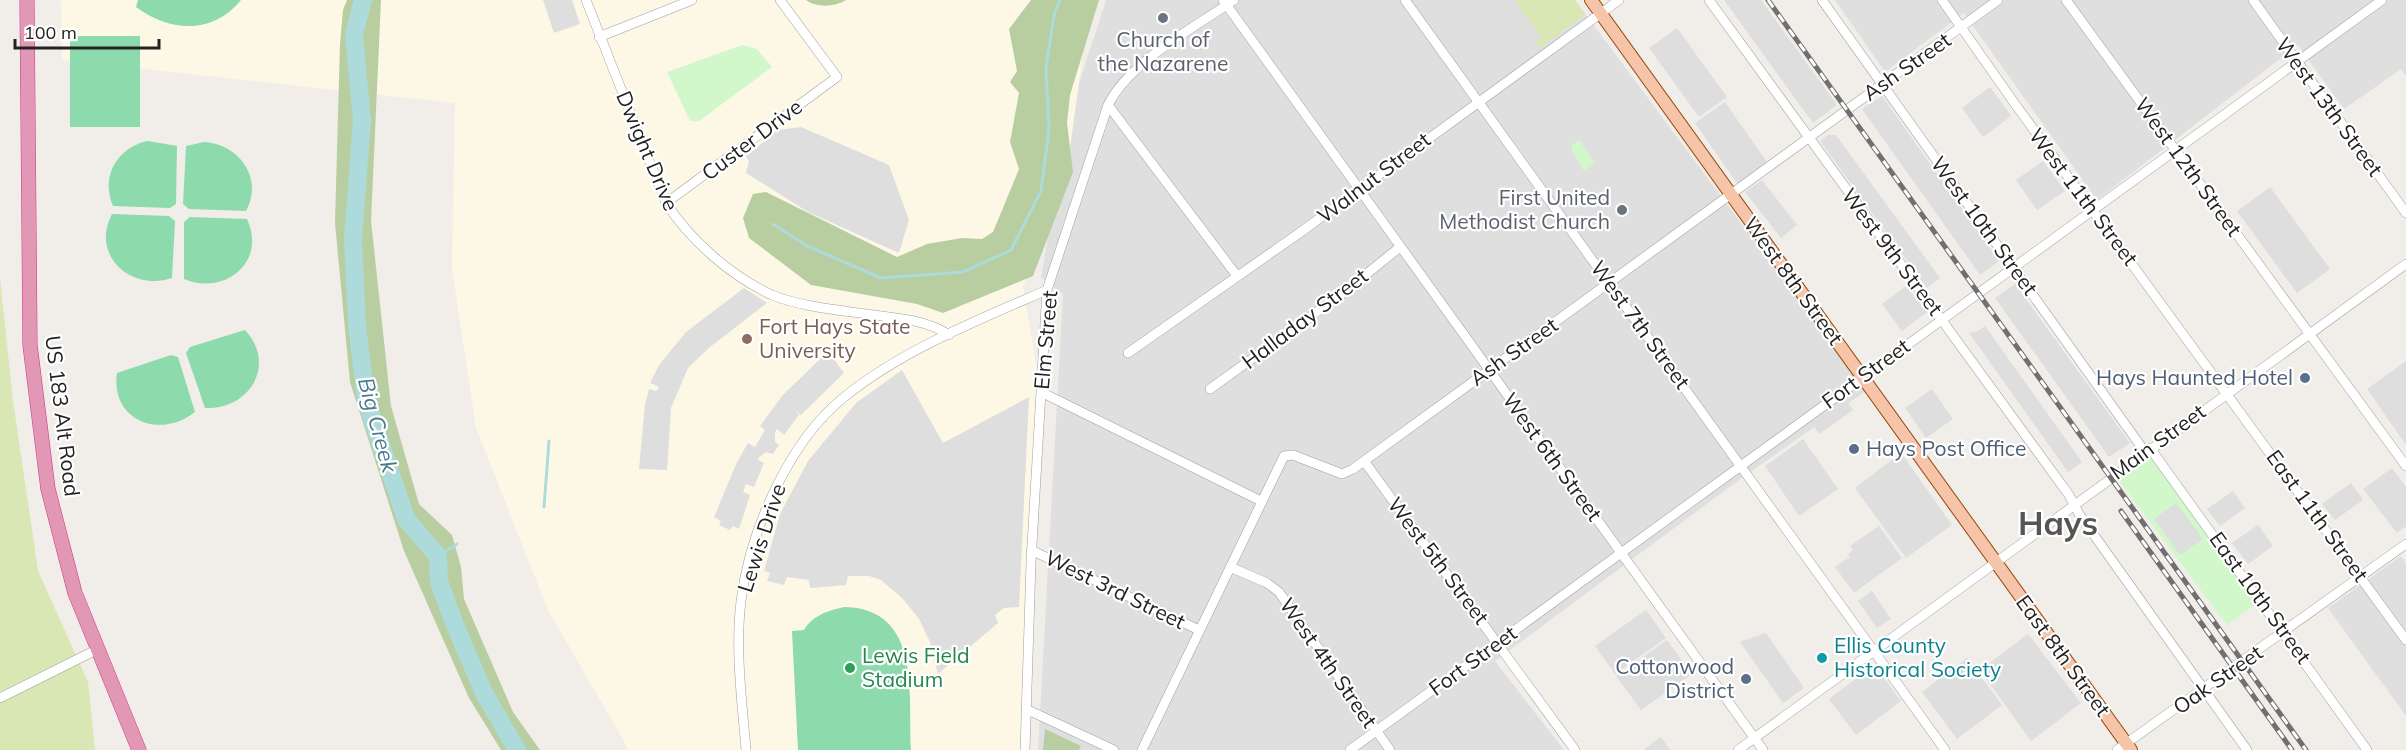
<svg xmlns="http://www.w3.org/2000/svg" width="2406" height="750" font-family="Mulish,sans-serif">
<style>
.residential{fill:#e0dfdf}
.education{fill:#fdf8e6}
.grass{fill:#d8e7b3}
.forest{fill:#b8cea1}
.park{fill:#d1f7cb}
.pitch{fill:#8ddaac}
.parking{fill:#dedede}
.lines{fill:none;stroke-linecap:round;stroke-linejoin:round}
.stream{stroke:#addbdb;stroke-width:3}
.river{stroke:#addbdb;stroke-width:18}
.minor-casing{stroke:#9f9f9f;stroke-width:10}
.major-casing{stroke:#95490a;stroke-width:14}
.highway-casing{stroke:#d0358c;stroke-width:15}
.minor{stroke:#fff;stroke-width:9}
.major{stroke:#f6c4a9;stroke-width:12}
.highway{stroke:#e297b5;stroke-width:14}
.rail-casing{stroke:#707070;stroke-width:5}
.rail{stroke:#fff;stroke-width:3;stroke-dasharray:9;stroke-linecap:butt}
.worship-dot{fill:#6b7280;stroke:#fff;stroke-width:2}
.education-dot{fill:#8d6e63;stroke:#fff;stroke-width:2}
.service-dot{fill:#5c6f8a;stroke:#fff;stroke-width:2}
.culture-dot{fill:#0f9aa8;stroke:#fff;stroke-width:2}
.leisure-dot{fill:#2e9e5b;stroke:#fff;stroke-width:2}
.labels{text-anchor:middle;stroke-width:4.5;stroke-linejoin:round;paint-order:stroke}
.worship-label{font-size:21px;fill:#5b616d;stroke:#fff}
.street-label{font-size:21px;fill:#222;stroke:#fff}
.education-label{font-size:21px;fill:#785e54;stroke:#fff;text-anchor:start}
.service-label{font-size:21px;fill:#4e5e75;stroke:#fff;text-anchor:end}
.culture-label{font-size:21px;fill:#0d838f;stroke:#fff;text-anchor:start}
.leisure-label{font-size:21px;fill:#27864d;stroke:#fff;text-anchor:start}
.water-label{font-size:22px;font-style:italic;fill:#46798d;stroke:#fff}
.town-label{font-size:33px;font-weight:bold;fill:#555;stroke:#fff}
</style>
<rect width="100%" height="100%" fill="#f1ede9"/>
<path class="residential" d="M1106,0H1575L1866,391L1743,477L1495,661L1564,750H1038L1063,294L1041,278L1069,114Z
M1835,0H2406V76L2401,69L2344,109L2298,45L2097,200L1964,13L1885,72Z
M2401,556L2406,563V716L2328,608Z"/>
<path class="education" d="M61,0H1094L1084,46L1069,155L1023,287L1041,392L1021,750H629L548,610L476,428L452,269L455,103L62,60Z"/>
<path class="grass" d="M1503,0H1575L1584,12L1583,16L1541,47L1537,46Z
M0,278L13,401L38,571L88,682L95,750H0Z"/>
<path class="forest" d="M347,0H381L371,221L391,406L419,504L452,535L461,567L464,599L513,712L540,750H501L469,698L404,551L350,382L335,223L340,44L343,10Z
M806,0H846C835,7 816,8 806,0Z
M1031,0H1099L1070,95L1067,123L1073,172L1033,276L943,313L917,304L811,285L749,238L743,218L753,194L766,192L897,257L927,244L962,238L982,239L993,232L1019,169L1010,142L1019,93L1010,82L1017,71L1009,29Z
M1045,729L1081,746L1079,750H1043Z"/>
<path class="park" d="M742,45L757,49L772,67L699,121H690L667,72Z
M1579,140L1595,163L1584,171L1571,150L1572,145Z
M2150,455L2259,602L2227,625L2118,479Z"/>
<path class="pitch" d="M138,0H241C213,35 169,32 136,7Z
M70,36H140V127H70Z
M148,141L177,146L176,204L170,208L113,206C100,176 118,147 148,141Z
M204,142C239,144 264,178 246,211L189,209L183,204L186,146Z
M112,214L169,216L175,221L172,278C131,292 90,255 112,214Z
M190,217L247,219C267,262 225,296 184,279V222Z
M245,330C277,364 250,410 205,408L186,353L190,347Z
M171,355L178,357L195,412C160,440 110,420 117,373Z
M845,607C922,609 908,695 911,750H798L792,631L804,630C813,615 829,610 845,607Z"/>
<path class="parking" d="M543,0H572L580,24L554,33Z
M1503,0H1514L1542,38L1535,43Z
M1724,0H1761L1837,105L1813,123Z
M2165,0H2236L2251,21L2204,53Z
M1677,28L1727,97L1699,117L1649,48Z
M1990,87L2011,116L1983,137L1962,108Z
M1882,96L1999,261L1980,275L1862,109Z
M1725,102L1769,165L1739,186L1695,123Z
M1666,124L1718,197L1672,230L1620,156Z
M801,127L889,165L909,220L899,253L808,212L746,173L749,161L746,156L778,130Z
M1828,135H1836L1940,278L1927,288L1820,141Z
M2043,161L2065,191L2037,210L2016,180Z
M1762,180L1797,225L1781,238L1745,192Z
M2270,187L2330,269L2297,293L2237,211Z
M1674,250L1685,265L1641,299L1629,285Z
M1574,251L1596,280L1551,313L1529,283Z
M2015,284L2130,443L2109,457L1995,298Z
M1906,286L1927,312L1902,331L1882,304Z
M744,288L767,303L710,347L688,368L671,408L667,470L639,469L645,404L649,389L656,391L659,387L650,383L659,365L686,332Z
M1751,302L1765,321L1743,336L1730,318Z
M1985,326L2082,462L2068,472L1969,333L1976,332Z
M825,354L831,359L833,358L844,373L801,415L795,410L799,415L784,435L777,429L775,432V442L779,445L773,454L766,452L759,457L758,460L764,463L754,487L746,484L743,492L750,495L739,529L733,526L730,530L719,525L721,521L714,517L737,462L748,443L755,447L765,430L760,426L782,396Z
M1122,356L1175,382L1165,403L1134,388L1122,413L1100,402Z
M2406,361V445L2367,389Z
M902,370L943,443L1029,397L1019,607L1004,608L995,615L998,623L938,674L930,642L919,619L903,599L881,580L869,576H848L846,585L810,588L809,580L787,577L784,585L767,581L770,573L764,571L780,514L808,461L856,403Z
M1932,389L1953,419L1926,438L1905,408Z
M1847,401L1853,410L1819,434L1812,424Z
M1803,439L1838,489L1799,516L1765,466Z
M1901,453L1952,525L1906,558L1855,488Z
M2392,468L2406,487V526L2397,533L2363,489Z
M2351,483L2363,500L2335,520L2322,504Z
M2233,491L2245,508L2220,526L2207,509Z
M2176,503L2203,539L2180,555L2154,519Z
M2258,525L2273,546L2248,564L2232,543Z
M1879,526L1902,558L1854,593L1835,567L1850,557L1848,554L1853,550L1850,546Z
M1872,591L1891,619L1877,628L1858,601Z
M1646,610L1666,638L1615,674L1595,646Z
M1766,633L1804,688L1783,703L1740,642Z
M2028,634L2081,703L2031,741L1980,670Z
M1667,640L1692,674L1641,710L1616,676Z
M1967,658L2002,705L1957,739L1922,692Z
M1874,665L1901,701L1856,735L1829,699Z
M1661,737L1670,750H1643Z"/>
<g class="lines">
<path class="stream" d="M773,224L807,246L881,278L963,272L1011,250L1041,191L1049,129L1046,68L1054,15L1060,0
M544,507L549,441
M438,556L457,544"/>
<path class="river" d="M363,0L354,34L362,120L353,239L357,325L366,400L406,519L438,556L439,582L455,625L484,693L517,750"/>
<defs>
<path id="minor" d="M586,0L666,203C691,241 731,276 772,295C798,306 838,310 866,314C894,318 926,319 949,335
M1223,0L1763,750
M1405,0L1945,750
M1709,0L2069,495L2079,514L2247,750
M1822,0L2145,452
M1942,0L2015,104L2406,640
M2066,0L2406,466
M2253,0L2406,213
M599,37L692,0
M1108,105L1237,276
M666,203L837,77L780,0
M1128,353L1298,234L1619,0
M1210,389L1343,293L1400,247
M1041,392L1261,501
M2150,448L2367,750
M1364,461L1575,750
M1031,550L1199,630
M1230,567L1267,583L1279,592L1390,750
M0,698L98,649
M1028,710L1114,750
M746,750C742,701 735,650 741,601C750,531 788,443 843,398C902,350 978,320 1047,290
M1025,750L1031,562L1047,290L1108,105C1130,61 1194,28 1234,0
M1142,750L1284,456L1293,455L1342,474L1353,469L1998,0
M1350,750L2382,0
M1738,750L2406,264
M2117,750L2406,544"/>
<path id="major" d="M1591,0L2131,750"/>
<path id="highway" d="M27,0L30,345L48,489L75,593L139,750"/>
</defs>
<use href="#minor" class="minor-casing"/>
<use href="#major" class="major-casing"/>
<use href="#highway" class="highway-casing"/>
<use href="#minor" class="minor"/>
<use href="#major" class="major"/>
<use href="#highway" class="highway"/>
<defs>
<path id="rail" d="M1768,0L2306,750
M2121,511L2292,750"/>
</defs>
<use href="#rail" class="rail-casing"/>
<use href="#rail" class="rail"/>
</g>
<g class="worship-dot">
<circle cx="1163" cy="18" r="6"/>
<circle cx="1622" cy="210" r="6"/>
</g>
<circle class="education-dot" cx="747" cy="339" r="6"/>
<g class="service-dot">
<circle cx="2305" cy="378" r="6"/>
<circle cx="1854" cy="449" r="6"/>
<circle cx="1746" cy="679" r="6"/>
</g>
<circle class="culture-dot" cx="1822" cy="658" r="6"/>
<circle class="leisure-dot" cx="850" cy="668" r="6"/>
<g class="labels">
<g class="worship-label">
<text x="1163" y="47">Church of<tspan x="1163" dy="24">the Nazarene</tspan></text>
<text x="1610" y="205" text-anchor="end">First United<tspan x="1610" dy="24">Methodist Church</tspan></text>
</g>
<g class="street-label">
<text transform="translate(1907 67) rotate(-35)" y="7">Ash Street</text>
<text transform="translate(2329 107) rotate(54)" y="7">West 13th Street</text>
<text transform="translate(752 140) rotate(-37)" y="7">Custer Drive</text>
<text transform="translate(647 151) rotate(67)" y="7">Dwight Drive</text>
<text transform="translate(2188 167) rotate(54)" y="7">West 12th Street</text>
<text transform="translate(1374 178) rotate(-37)" y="7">Walnut Street</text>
<text transform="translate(2083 197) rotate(53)" y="7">West 11th Street</text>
<text transform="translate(1984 226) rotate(54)" y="7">West 10th Street</text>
<text transform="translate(1892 252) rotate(53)" y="7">West 9th Street</text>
<text transform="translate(1793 281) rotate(54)" y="7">West 8th Street</text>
<text transform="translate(1305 319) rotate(-37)" y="7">Halladay Street</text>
<text transform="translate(1640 325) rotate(54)" y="7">West 7th Street</text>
<text transform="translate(1046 340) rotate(-85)" y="7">Elm Street</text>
<text transform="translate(1514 352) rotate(-35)" y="7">Ash Street</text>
<text transform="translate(1866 374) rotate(-36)" y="7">Fort Street</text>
<text transform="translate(62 416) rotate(83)" y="7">US 183 Alt Road</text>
<text transform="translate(2158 442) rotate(-36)" y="7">Main Street</text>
<text transform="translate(1552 457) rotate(54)" y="7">West 6th Street</text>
<text transform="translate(2317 516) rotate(54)" y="7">East 11th Street</text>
<text transform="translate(762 538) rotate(-72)" y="7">Lewis Drive</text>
<text transform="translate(1438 561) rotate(53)" y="7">West 5th Street</text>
<text transform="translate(1115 590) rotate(26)" y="7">West 3rd Street</text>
<text transform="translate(2260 598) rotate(54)" y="7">East 10th Street</text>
<text transform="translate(2063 656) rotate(54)" y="7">East 8th Street</text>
<text transform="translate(1473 661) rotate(-36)" y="7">Fort Street</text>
<text transform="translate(1328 663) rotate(55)" y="7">West 4th Street</text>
<text transform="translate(2218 680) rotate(-35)" y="7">Oak Street</text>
</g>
<g class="education-label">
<text x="759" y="334">Fort Hays State<tspan x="759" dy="24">University</tspan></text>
</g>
<g class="service-label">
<text x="2293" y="385">Hays Haunted Hotel</text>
<text x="1866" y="456" text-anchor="start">Hays Post Office</text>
<text x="1734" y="674">Cottonwood<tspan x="1734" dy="24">District</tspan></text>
</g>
<g class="culture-label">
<text x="1834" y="653">Ellis County<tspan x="1834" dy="24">Historical Society</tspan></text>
</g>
<g class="leisure-label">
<text x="862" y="663">Lewis Field<tspan x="862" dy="24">Stadium</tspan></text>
</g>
<g class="water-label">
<text transform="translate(378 425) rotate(75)" y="8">Big Creek</text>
</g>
<g class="town-label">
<text x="2058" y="535">Hays</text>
</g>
</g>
<path d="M15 39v9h144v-9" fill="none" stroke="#222222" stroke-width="3"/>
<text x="24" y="39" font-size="18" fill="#222222" stroke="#ffffff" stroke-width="4.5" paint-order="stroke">100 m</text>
</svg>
